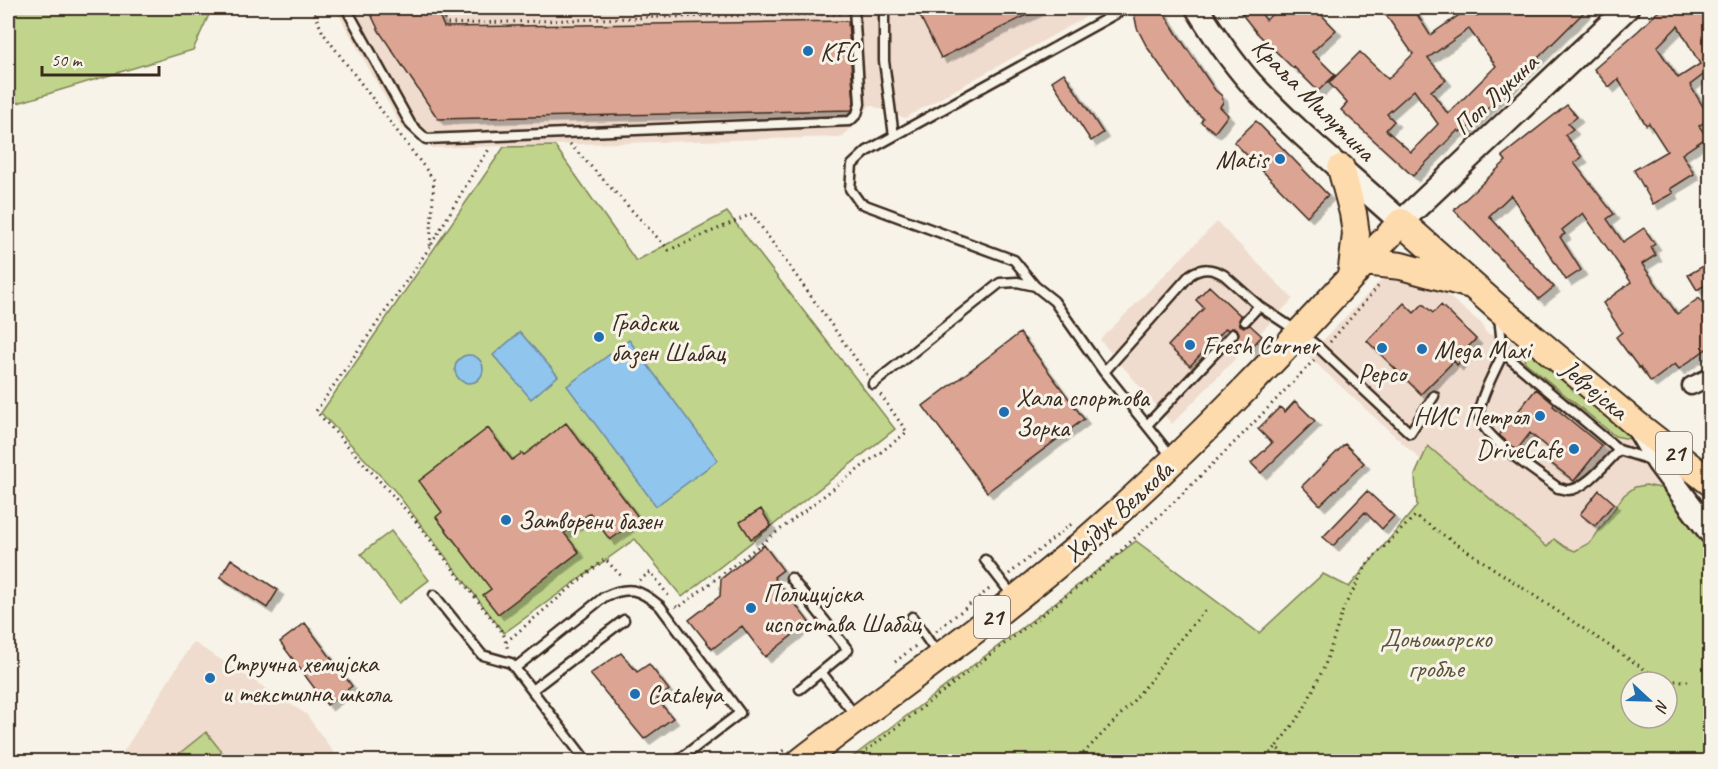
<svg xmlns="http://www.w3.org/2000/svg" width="1718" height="769" font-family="Caveat,sans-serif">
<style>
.built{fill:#efdcce}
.green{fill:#c0d58b;stroke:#7e8054;stroke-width:1.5;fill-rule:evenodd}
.water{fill:#90c5ee;stroke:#6e879b;stroke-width:1.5}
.building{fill:#dca593;stroke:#3b2a1e;stroke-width:1.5;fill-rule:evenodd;filter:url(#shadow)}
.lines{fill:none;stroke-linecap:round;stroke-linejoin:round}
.lane-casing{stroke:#3b2a1e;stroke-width:13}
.street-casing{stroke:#3b2a1e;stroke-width:21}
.secondary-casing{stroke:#3b2a1e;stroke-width:27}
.primary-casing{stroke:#3b2a1e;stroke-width:30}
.path{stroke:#3b2a1e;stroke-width:3;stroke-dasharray:1.5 4.5;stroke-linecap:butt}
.lane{stroke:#f7f3e8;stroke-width:8}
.street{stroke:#f7f3e8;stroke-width:16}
.secondary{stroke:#f7f3e8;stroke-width:22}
.primary{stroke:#fedbac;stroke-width:26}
.poi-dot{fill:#1f6fb2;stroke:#f7f3e8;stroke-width:2}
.labels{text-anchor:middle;stroke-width:6;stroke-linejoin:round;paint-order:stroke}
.shield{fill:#f7f3e8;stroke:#73665b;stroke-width:1.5}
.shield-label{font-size:24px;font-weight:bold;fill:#3b2a1e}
.poi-label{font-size:26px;fill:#3b2a1e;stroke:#f7f3e8;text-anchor:start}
.street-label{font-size:26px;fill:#3b2a1e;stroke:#f7f3e8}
.park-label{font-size:26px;fill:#5c5539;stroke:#f7f3e8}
</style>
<defs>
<filter id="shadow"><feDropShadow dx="5.5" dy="5.5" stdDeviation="0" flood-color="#0004"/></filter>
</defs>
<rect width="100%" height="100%" fill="#f7f3e8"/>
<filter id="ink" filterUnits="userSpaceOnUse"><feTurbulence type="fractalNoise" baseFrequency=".0167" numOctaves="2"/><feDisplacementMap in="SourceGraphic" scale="12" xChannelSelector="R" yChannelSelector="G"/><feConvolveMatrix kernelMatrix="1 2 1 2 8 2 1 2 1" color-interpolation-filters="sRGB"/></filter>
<g filter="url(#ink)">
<path class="built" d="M335,8H1102L905,118L870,105L843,137L431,148L401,126Z
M1217,222L1293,299L1172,424L1100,340Z
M1390,271L1435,285L1482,324L1486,333L1518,343L1525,362L1640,441L1660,488L1646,485L1635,487L1624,495L1591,542L1575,551L1565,547L1554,539L1547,547L1429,447L1422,461L1308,356Z
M193,642L306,714L340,761L117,762Z"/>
<path class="green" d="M8,8H212L193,50L8,106Z
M555,146L636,261L727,212L895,429L682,597L635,539L504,633L395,491L321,413L504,147Z
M1518,343L1640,441L1615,436L1525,362Z
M1428,446L1547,547L1554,539L1565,547L1575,551L1591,542L1624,495L1635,487L1646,485L1660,488L1673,495L1710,544V761L846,762L1136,541L1259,633L1323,574L1349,587L1417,506L1415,475ZM1631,682H1667V718H1631Z
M391,531L429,580L399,603L361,554Z
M206,732L229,761H170Z"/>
<path class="water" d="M520,332L558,376L531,399L493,355Z
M629,340L718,460L656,506L567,386Z
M455 369a14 14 0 1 1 28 0a14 14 0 1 1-28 0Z"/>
<path class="building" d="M368,8H436L444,27L848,21L854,103L852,110L438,119L379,31Z
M916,8H1041L941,58Z
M1147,8H1161L1177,34L1215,90L1222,96L1223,102L1220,107L1228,115L1215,132L1201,122L1203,118L1189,106L1147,47L1137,28L1134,13Z
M1237,8H1257L1266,20L1279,8H1315L1336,30L1312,52L1335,75L1318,91L1294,67L1293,68L1256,32Z
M1381,8H1413L1430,35L1459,15L1453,8H1470L1476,16L1489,8H1588L1467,129L1465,127L1460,132L1458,130L1413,176L1341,110L1347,103L1329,83L1360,52L1388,79L1413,54ZM1469,29L1496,66L1448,114L1431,91L1446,80L1428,58ZM1414,90L1438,124L1411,152L1386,130L1394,121L1387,114Z
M1662,8H1710V81L1706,73L1690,85L1710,118L1699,126L1707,137L1682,154L1694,174L1670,189L1673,193L1653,204L1634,170L1667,151L1649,123L1646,125L1618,79L1609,87L1594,69L1638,31ZM1678,26L1700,64L1678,78L1657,47Z
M1064,73L1103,133L1091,141L1052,81Z
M1567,105L1577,117L1568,124L1573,129L1565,135L1582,157L1574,163L1614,214L1607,219L1623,242L1644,228L1655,244L1651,247L1656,255L1642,264L1677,314L1699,298L1710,313V346L1679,369L1675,364L1651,382L1640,367L1639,368L1616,337L1622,332L1603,303L1631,282L1583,213L1562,230L1565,234L1560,237L1581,270L1566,280L1511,195L1489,216L1554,287L1539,299L1454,210L1506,161L1502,156Z
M1256,121L1328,195L1307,216L1234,142Z
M1710,262V282L1697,290L1688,275Z
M1209,286L1241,316L1239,320L1240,325L1244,327L1250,325L1262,336L1249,350L1237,339L1239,333L1237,329L1232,328L1228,330L1226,328L1190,366L1168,346L1204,308L1196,300Z
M1404,303L1414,313L1423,304L1433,313L1441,305L1476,339L1468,347L1471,350L1457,365L1454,361L1421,394L1367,341Z
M1020,333L1084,419L987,492L923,406Z
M1536,389L1554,404L1553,406L1602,446L1574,481L1543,457L1549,449L1530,433L1517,450L1499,435Z
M1295,401L1315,421L1261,473L1251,463L1272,443L1258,429L1280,407L1285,412Z
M566,423L639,518L610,540L590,513L564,533L579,552L498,614L483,595L491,589L436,517L442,512L419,481L488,428L512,460L522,453L524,455Z
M1345,444L1364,463L1320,505L1302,486Z
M1599,490L1614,503L1595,526L1580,514Z
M1367,491L1394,516L1382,529L1365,512L1333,546L1323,537Z
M761,509L771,526L751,539L740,522Z
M764,545L783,570L774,577L809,622L765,657L742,626L712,649L689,620L720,596L721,579Z
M231,559L278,590L267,608L220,577Z
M305,623L352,686L327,705L280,642Z
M621,653L637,672L649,664L669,690L657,699L673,718L644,739L590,674Z"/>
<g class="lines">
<defs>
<path id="lane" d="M346,8L411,125L426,139L850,121L857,114L860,104L854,8
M884,8V61L894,136
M1035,286L1014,260L860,203L850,189L852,165L867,151L1126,8
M1499,317L1503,353L1619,450L1654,461
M1245,321L1259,306
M1503,353C1496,369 1480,397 1479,413C1478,436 1540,474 1558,488C1561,488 1565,490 1568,490C1585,490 1607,462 1619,450
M1104,372L1190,275C1202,267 1212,268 1224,275L1259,306L1300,333L1317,346L1410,433L1434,396
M873,384L1000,283L1017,282L1035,286L1054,301L1104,372L1172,457
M1147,425L1233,334
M985,560L1013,596
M791,578L848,650L821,672L855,715
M434,595L482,655L511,663L587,762
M912,617L937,653
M515,668L604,597C629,585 639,589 660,606L740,713L676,762
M800,689L821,672
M532,690L624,620"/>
<path id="street" d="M1691,386L1710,377"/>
<path id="secondary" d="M1197,8C1213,34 1230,59 1250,82C1296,133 1351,176 1401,222L1627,8
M1638,428L1658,462L1710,532"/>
<path id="primary" d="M1341,168L1353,213L1356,234L1351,277
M1364,262L1401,266L1467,284
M800,762C894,689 993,621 1083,543C1197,444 1300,334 1401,222L1498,308L1636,424L1710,482"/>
</defs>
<use href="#lane" class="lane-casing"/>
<use href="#street" class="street-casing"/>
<use href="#secondary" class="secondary-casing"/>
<use href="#primary" class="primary-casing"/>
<path class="path" d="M312,8L323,33L434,180L430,247L475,170L490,148
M440,8L447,24L662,17
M662,8V17L843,14
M770,8L771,15
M570,144L669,250L752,214L868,376
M430,247L316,411L414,519L503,633L508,650
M1330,342L1381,283
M1009,574L1074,522
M639,580L651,572L670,598
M676,606L678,608L907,432L880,394
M936,631L992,587
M506,642L605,559L623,578
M895,662L918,644
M768,762L784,750
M852,762L1101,569L1174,502L1243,434L1316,358
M1075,762L1129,706L1153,677L1171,650L1207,608
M1262,762L1276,747
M1293,762L1276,747L1303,711L1325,665L1344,607L1368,563L1415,516L1662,681H1688"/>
<use href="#lane" class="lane"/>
<use href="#street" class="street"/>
<use href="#secondary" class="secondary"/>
<use href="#primary" class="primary"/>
</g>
</g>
<g class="poi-dot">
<circle cx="808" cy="51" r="6"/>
<circle cx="1280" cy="159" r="6"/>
<circle cx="599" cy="337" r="6"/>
<circle cx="1190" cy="345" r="6"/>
<circle cx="1382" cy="348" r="6"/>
<circle cx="1422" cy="349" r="6"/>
<circle cx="1004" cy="412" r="6"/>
<circle cx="1540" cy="416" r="6"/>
<circle cx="1574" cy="449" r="6"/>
<circle cx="506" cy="520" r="6"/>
<circle cx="751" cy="608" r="6"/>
<circle cx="210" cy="678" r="6"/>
<circle cx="635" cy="694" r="6"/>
</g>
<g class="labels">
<g class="shield">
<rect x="1656" y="432" width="36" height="42" rx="4.5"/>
<rect x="974" y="596" width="36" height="42" rx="4.5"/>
</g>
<g class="shield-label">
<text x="1674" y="461">21</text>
<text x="992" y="625">21</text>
</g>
<g class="poi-label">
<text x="820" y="60">KFC</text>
<text x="1268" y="168" text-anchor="end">Matis</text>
<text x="611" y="331">Градски<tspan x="611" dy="30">базен Шабац</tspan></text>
<text x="1202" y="354">Fresh Corner</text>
<text x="1434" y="358">Mega Maxi</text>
<text x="1382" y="382" text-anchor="middle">Pepco</text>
<text x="1016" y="406">Хала спортова<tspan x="1016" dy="30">Зорка</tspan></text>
<text x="1528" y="425" text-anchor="end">НИС Петрол</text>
<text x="1562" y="458" text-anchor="end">DriveCafe</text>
<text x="518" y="529">Затворени базен</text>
<text x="763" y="602">Полицијска<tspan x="763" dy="30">испостава Шабац</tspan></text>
<text x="222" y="672">Стручна хемијска<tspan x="222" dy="30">и текстилна школа</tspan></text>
<text x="647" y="703">Cataleya</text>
</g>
<g class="street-label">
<text transform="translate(1495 94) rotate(-43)" y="9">Поп Лукина</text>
<text transform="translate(1314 99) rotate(45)" y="9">Краља Милутина</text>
<text transform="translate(1595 389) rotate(40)" y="9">Јеврејска</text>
<text transform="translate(1118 511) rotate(-42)" y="9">Хајдук Вељкова</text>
</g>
<g class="park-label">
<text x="1436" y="647">Доњошорско<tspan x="1436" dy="30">гробље</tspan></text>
</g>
</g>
<rect width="1718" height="769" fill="none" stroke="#f7f3e8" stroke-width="30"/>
<rect x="15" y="15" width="1688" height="739" fill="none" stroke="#3b2a1e" stroke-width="2" filter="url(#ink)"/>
<g transform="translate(1649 700) rotate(112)"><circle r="28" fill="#f7f3e8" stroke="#aca397" stroke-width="1.5"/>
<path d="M0-4.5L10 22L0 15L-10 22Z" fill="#1f6fb2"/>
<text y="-9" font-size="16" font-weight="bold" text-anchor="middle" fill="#3b2a1e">N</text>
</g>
<path d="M42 66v9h117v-9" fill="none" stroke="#3b2a1e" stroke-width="3"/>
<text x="51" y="66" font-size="18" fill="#3b2a1e" stroke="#f7f3e8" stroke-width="4.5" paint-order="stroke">50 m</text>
</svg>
